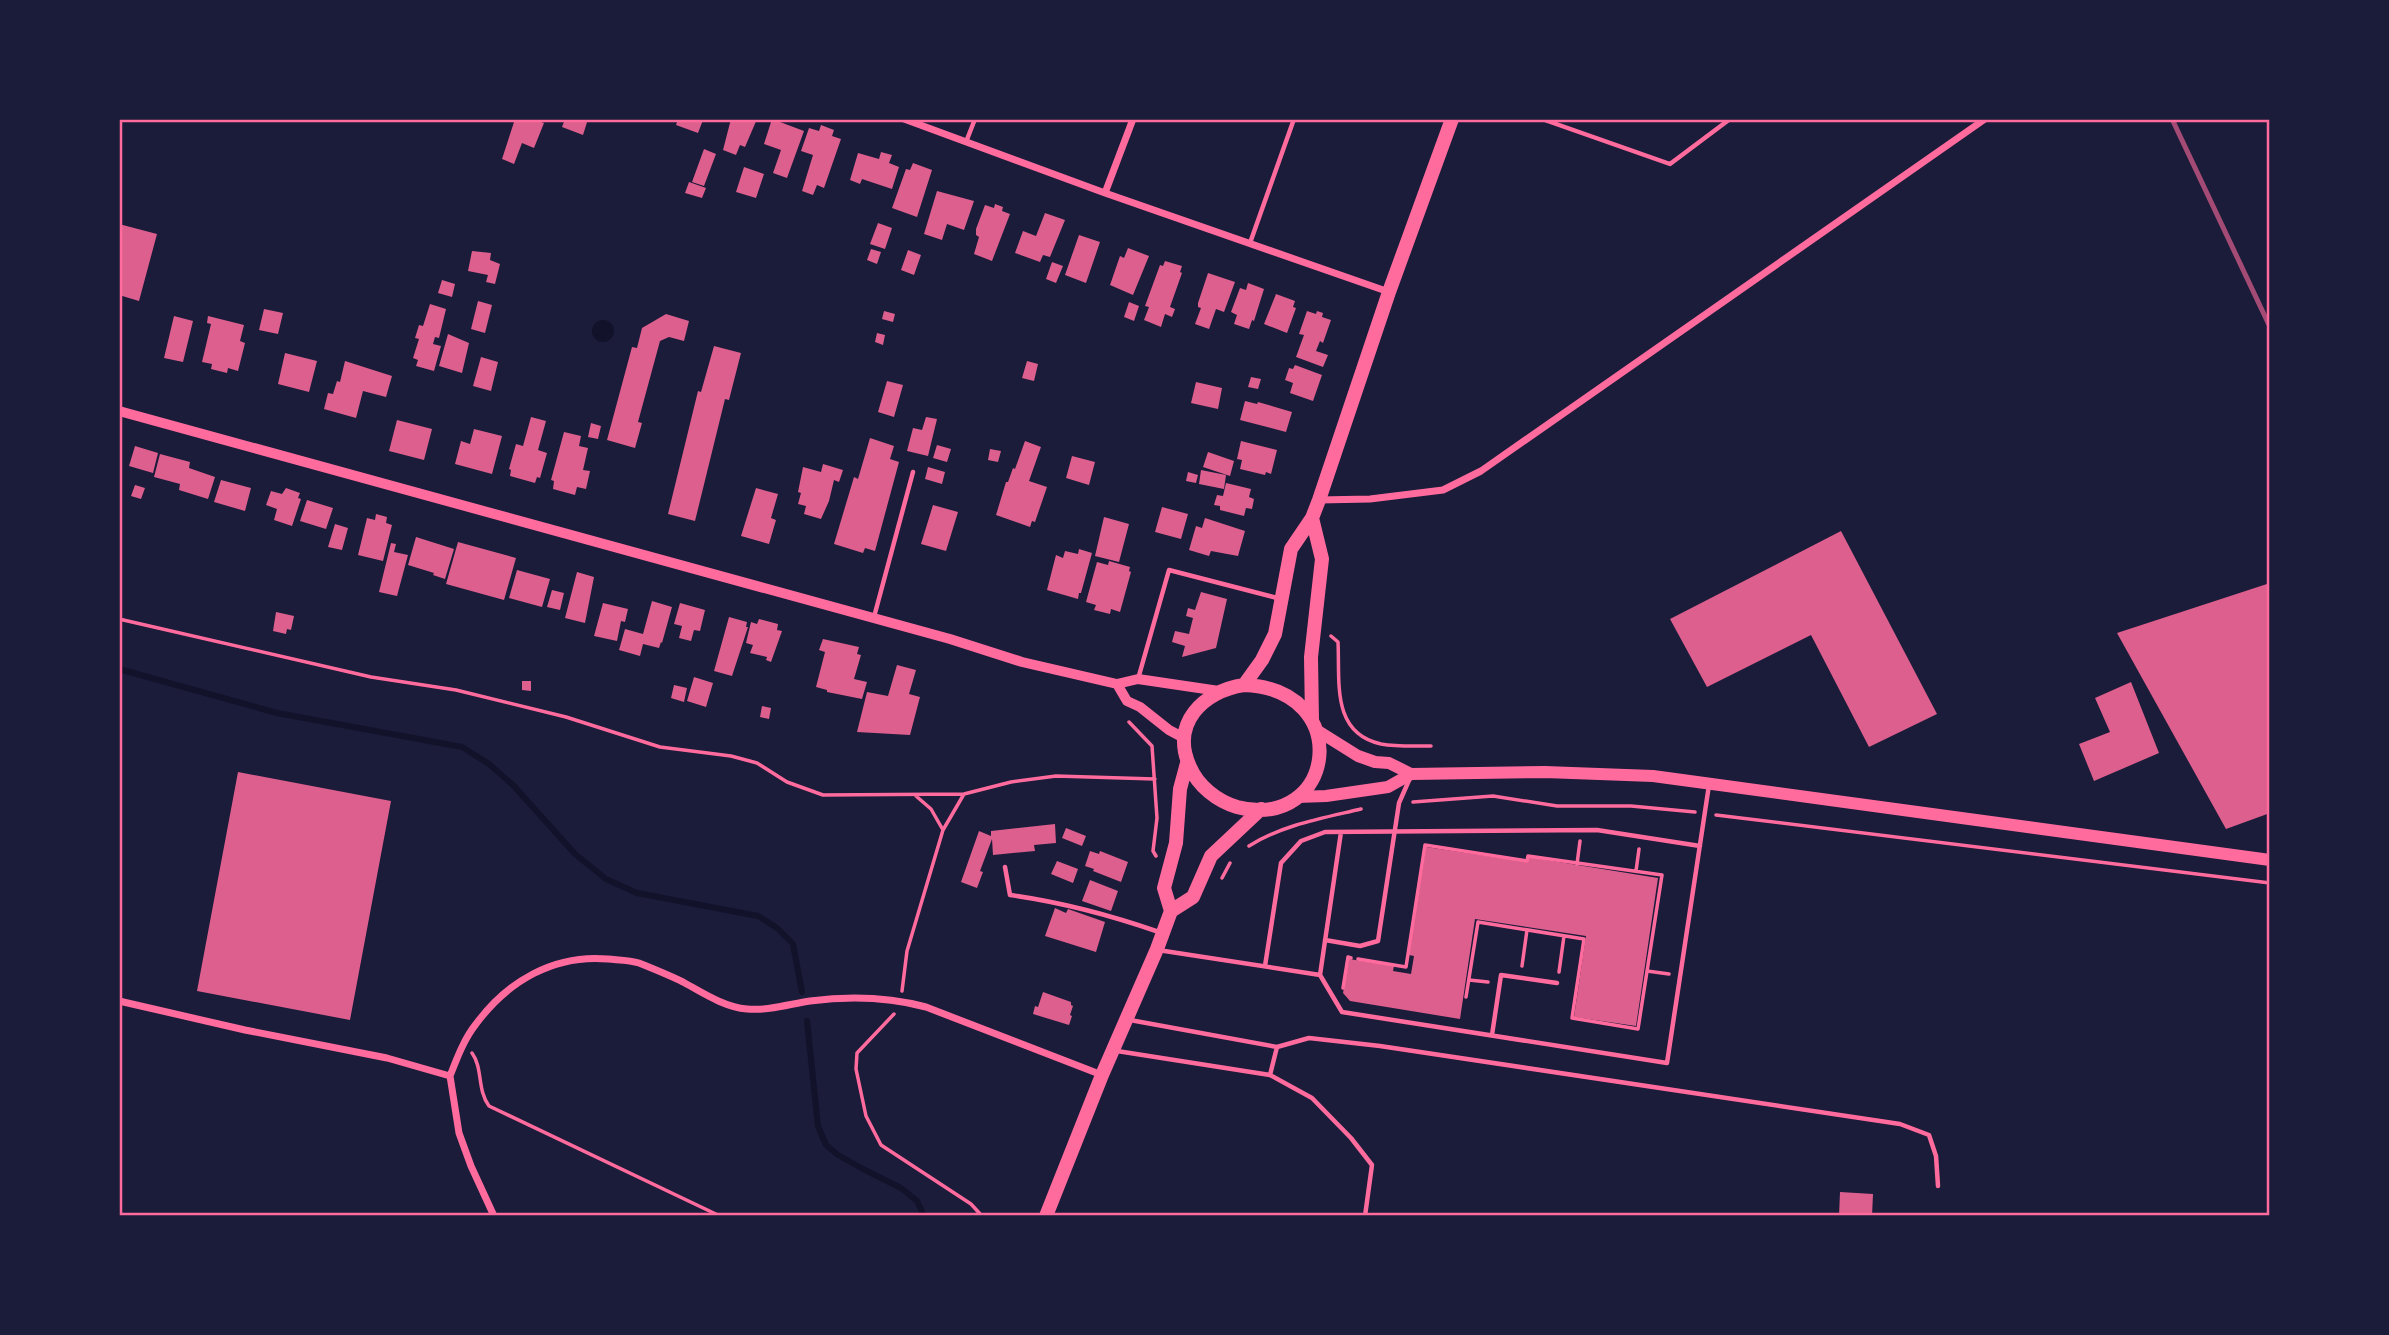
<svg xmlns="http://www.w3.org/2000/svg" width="2389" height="1335" font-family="Raleway,sans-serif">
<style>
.water{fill:#12122b}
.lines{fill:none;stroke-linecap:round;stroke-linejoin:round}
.stream{stroke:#12122b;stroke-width:6}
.building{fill:#dd5f8e}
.path{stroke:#ff6b9d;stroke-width:3.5}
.service{stroke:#ff6b9d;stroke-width:4.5}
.minor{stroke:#ff6b9d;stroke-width:7}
.tertiary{stroke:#ff6b9d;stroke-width:10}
.secondary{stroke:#ff6b9d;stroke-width:12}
.primary{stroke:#ff6b9d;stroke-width:14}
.rail{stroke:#a44b75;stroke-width:5}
.neatline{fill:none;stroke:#ff6b9d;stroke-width:2.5}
</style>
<rect width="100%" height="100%" fill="#1b1b3a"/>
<path class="water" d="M592 331a11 11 0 1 1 22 0a11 11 0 1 1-22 0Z"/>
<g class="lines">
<path class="stream" d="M119,669L277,713L462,747L489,764L513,785L575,854L606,879L637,893L758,916L777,928L793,944L802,992
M807,1021L818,1126L826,1145L838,1155L865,1170L901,1188L917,1201L924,1216"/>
</g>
<path class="building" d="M515,119H533L544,123L534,148L522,143L514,164L502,159Z
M565,119H588L583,135L562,127Z
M678,119H710L709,122L703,120L698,133L676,125Z
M731,119H757L745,147L740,145L736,155L723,150Z
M772,119L804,131L787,178L773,173L781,150L764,144Z
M821,125L834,130L832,136L841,139L824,188L817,185L813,195L802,191L813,155L801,151L809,128L819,131Z
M704,149L716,154L704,186L692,182Z
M881,152L892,155L889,163L899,167L892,189L862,179L860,184L850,180L858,153L879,159Z
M913,163L932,170L917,217L892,208L906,169L910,170Z
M744,167L764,174L756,198L736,192Z
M689,182L706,188L702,198L685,193Z
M937,191L974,201L964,230L947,224L942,240L924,234Z
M995,204L1003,207L1002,211L1010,214L992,261L974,254L979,237L976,235V229L985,205L994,208Z
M1045,213L1065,220L1050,257L1043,255L1040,262L1015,253L1023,231L1036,236Z
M878,223L892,228L885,249L870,244Z
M119,224L157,234L139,301L119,295Z
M1079,235L1100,242L1086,283L1065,275Z
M1128,248L1149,256L1133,295L1110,285L1120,256L1124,258Z
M871,249L881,252L877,264L867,260Z
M908,250L921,255L914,275L901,270Z
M472,251L491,253L490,260L500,264L495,284L486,282L488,275L468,271Z
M1165,261L1182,266L1180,272L1182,273L1170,307L1175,309L1172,317L1165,314L1161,327L1144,320L1149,307L1145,306L1160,265L1163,266Z
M1052,262L1063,266L1056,283L1046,279Z
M1208,273L1235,282L1224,312L1216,309L1209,329L1195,324L1201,308L1198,307V303Z
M442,280L455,284L452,297L438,293Z
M1248,283L1264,289L1254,321L1252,320L1249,329L1234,324L1237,315L1231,312L1240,288L1246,290Z
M1276,294L1295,301L1293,307L1296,308L1287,333L1264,324Z
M478,301L492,305L485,333L471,329Z
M1129,302L1139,306L1134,321L1124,317Z
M430,304L446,309L439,338L435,337L433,344L441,346L434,371L416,366L418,360L413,358L419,339L415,338L419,325L423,326Z
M264,309L283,313L278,334L259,330Z
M884,311L895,314L893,322L882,319Z
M1307,311L1316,314L1317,311L1323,313L1322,317L1331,320L1323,343L1320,341L1316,351L1328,355L1323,367L1296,357L1304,335L1299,334Z
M666,314L689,321L684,341L669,337L660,341L638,422L642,423L635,448L607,440L632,347L637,348L642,328Z
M174,316L193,321L183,362L164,358Z
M208,316L244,325L240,341L245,343L238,371L228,368L227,373L211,369L212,364L202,362L211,324L207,323Z
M877,333L885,335L883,345L875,342Z
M448,334L469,343L462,373L439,366Z
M714,346L741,353L729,400L725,399L695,521L668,514L698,391L701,392Z
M285,353L317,361L309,392L278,384Z
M481,357L498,362L491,391L473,386Z
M345,361L392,376L386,397L363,391L356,418L324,409L328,393L333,394L337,381L340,382Z
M1027,361L1038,364L1034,381L1022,378Z
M1295,365L1322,375L1313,401L1290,393L1293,383L1285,380L1289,368L1293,369Z
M1251,377L1261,379L1258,389L1248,387Z
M887,381L903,385L894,417L878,412Z
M1196,382L1222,388L1218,409L1191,403Z
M1245,401L1257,404L1258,402L1292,412L1286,432L1240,420Z
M531,417L546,421L538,450L547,453L540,478L537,477L535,483L510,476L511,470L509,469L516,444L523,446Z
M926,417L937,419L928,456L907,451L913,428L922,430Z
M397,420L432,429L424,460L389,451Z
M591,423L601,426L598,439L588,437Z
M474,429L502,436L492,474L455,464L461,441L470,444Z
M564,432L581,436L579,446L588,448L583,470L590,471L586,489L577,487L575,495L553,489L554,481L551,480Z
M870,438L894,446L890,459L899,462L875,551L865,548L863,553L834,544L854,477L858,479Z
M1025,441L1041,447L1029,481L1047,487L1035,522L1032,521L1030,527L996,515L1006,482H1008L1013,468L1015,469Z
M1241,441L1277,450L1271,474L1266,472L1265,475L1240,469L1242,460L1237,459Z
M937,445L951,449L947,462L933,458Z
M135,446L158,453L153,473L129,466Z
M990,449L1001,451L998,462L988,460Z
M1208,452L1234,461L1230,476L1203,467Z
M160,454L190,462L189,468L215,477L208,499L179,490L180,484L154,477Z
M1072,456L1095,462L1089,485L1066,478Z
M823,464L843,470L839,482L834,480L829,501L821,519L804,514L806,506L798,504L801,493L798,492L803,467L821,472Z
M928,467L945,472L942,484L925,479Z
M1201,470L1226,475L1224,489L1199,484Z
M1188,472L1198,475L1196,483L1186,481Z
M221,480L251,488L245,511L214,502Z
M1226,483L1251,489L1249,497L1254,499L1252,509L1246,508L1244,516L1220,510V506L1214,505L1217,495L1223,496Z
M135,485L145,488L141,499L131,496Z
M286,488L300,493L298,498L301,499L292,526L274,520L277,509L266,505L271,491L282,494Z
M756,488L778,494L771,518L776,520L769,544L741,536Z
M307,500L333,508L326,529L300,521Z
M933,505L958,512L946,551L921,544Z
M1162,507L1188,514L1181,539L1155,532Z
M376,514L387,517L386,523L392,525L383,561L358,555L367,518L375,520Z
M1104,517L1129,524L1119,562L1095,556Z
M1205,518L1245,531L1238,556L1211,551L1209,556L1189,550L1196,526L1202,528Z
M335,524L348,528L342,550L328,547Z
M1841,531L1937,714L1869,747L1811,635L1707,687L1670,619Z
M416,537L454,549L445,579L433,575L434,573L408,565Z
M458,542L516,558L504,600L446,584Z
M391,543L396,544L394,552L408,555L397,596L379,592Z
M1079,549L1092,553L1081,593H1079L1078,599L1047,590L1056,555L1063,558L1065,551L1078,554Z
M1109,561L1130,567L1129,571L1131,572L1120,612L1111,609L1110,614L1094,610L1096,605L1086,602L1097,562L1108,565Z
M517,570L550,579L542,607L509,598Z
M577,572L594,577L585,623L565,618Z
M2270,583V813L2226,829L2117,633Z
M552,590L564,593L560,610L547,607Z
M1201,592L1227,599L1216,648L1182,657L1185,646L1172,642L1175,631L1189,634L1193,618L1186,616L1188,608L1195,610Z
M652,601L672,607L662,643L661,642L659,648L643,644L640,656L619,650L625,629L643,634Z
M603,603L628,609L625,622L621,621L617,641L594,636Z
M680,603L705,610L700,631L694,630L691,641L679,638L682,626L674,624Z
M276,612L294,616L291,630L287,629L286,634L273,631Z
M729,617L747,622L746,627H748L732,676L714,671Z
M759,619L778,624L777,630L782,631L771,662L766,660L767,657L750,653L753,645L746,643L751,622L757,624Z
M823,639L859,647L857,654L861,655L854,679L867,682L862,699L827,692V690L816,687L825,652L819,650Z
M897,665L916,670L909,694L920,697L910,735L857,732L867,692L888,696Z
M694,677L713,683L706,707L687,701Z
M522,681H531V691L522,690Z
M2131,682L2159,753L2094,781L2079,744L2110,732L2095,698Z
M674,685L687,688L684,702L671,698Z
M762,706L771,708L769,719L760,717Z
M238,772L391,801L350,1020L197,991Z
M1055,824L1056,843L1034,845L1035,851L993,855L992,839L980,871L983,872L977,888L961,882L979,831L991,836V831Z
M1066,828L1086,836L1082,846L1062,838Z
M1426,847L1528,862V857L1658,878L1636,1026L1574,1017L1586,936L1475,919L1460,1019L1350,1001L1343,993L1349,959L1394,966L1393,971L1411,974L1414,956L1409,955Z
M1090,851L1099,854L1100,851L1128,862L1121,882L1093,871L1094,869L1085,866Z
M1057,861L1078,869L1073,883L1051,874Z
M1090,880L1118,891L1111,911L1082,901Z
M1055,908L1066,913L1068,909L1105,922L1096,952L1045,936Z
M1043,992L1071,1002V1005L1073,1006L1070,1015L1072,1016L1069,1025L1033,1014L1035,1006L1038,1007Z
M1840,1192L1873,1194L1872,1216H1839Z"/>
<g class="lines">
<path class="path" d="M119,619L371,677L456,690L566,717L660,747L731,756L757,763L787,782L823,795L964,794L1011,782L1056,776L1155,779
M1331,636L1338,642C1340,682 1331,733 1381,744C1397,747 1415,746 1431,746
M1129,722L1152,746L1157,818L1153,851L1156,856
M916,796L931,809L943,830
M1413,802L1493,796L1557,806H1631L1695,812
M1716,815L2270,883
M1249,846C1282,825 1323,818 1361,809
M1577,864L1580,841
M1636,871L1639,849
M1222,878L1230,863
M1358,959L1406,967L1425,845L1527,861L1528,856L1662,875L1638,1029L1572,1018L1584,939L1478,922L1466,997
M1522,966L1527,930
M1647,971L1669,974
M1559,972L1564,936
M1469,980L1488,982
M1343,988L1348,957L1351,958
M902,991L907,951L943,830L964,794
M894,1014L857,1053L856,1069L866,1116L881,1145L971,1204L982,1216
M472,1053C483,1068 477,1090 489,1106L720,1216"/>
<path class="service" d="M1542,119L1670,164L1730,119
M966,142L975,119
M1250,243L1294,119
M874,617L913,472
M1138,679L1169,570L1281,599
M1005,867L1010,895C1061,902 1110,915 1159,932
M1325,940L1360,946L1378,941L1399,803L1410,778
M1158,950L1320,975L1341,832
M1265,966L1281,863L1301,841L1325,832L1597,830L1700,846
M1320,975L1342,1012L1667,1063L1709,785
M1130,1020L1277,1047L1309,1038L1380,1046L1900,1124L1929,1135L1936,1156L1938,1186
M1492,1035L1501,975L1557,983
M1117,1051L1270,1075L1312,1098L1351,1138L1372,1165L1365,1216
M1270,1075L1277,1047"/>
<path class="minor" d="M904,119L1105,193L1389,292
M1105,193L1133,119
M1319,500L1370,499L1443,490L1481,471L1985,119
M119,1001L245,1030L387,1058L450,1076
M450,1076C457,1058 464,1039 476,1024C508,981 554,954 608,959C618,960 630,960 639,963C654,969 669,975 683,982C703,993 724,1007 747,1009C768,1011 790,1004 810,1001C849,996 888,997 926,1007L1102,1075
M450,1076L459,1133L471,1166L494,1216"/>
<path class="tertiary" d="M119,411L950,639L1022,662L1117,684L1138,679L1219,691
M1117,684L1127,701L1140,707L1169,730L1184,738"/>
<path class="secondary" d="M1318,731L1358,756L1375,762L1389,763L1411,774L1545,772L1653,776L2270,860
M1297,797L1326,796L1388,787L1411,774"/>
<path class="primary" d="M1244,685L1262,660L1275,634L1291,549L1312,518L1319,500L1389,292L1452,119
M1244,685C1355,689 1336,832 1237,807C1217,801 1198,786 1190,767C1170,724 1203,691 1244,685Z
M1312,720L1311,657L1322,559L1312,518
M1171,911L1193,897L1211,856L1261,809
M1046,1216L1102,1075L1157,949L1171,911L1164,888L1176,843L1180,789L1187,763"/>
<path class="rail" d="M2172,119L2270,327"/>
</g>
<rect width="2389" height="1335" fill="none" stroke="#1b1b3a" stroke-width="242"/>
<rect x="121" y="121" width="2147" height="1093" class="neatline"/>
</svg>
